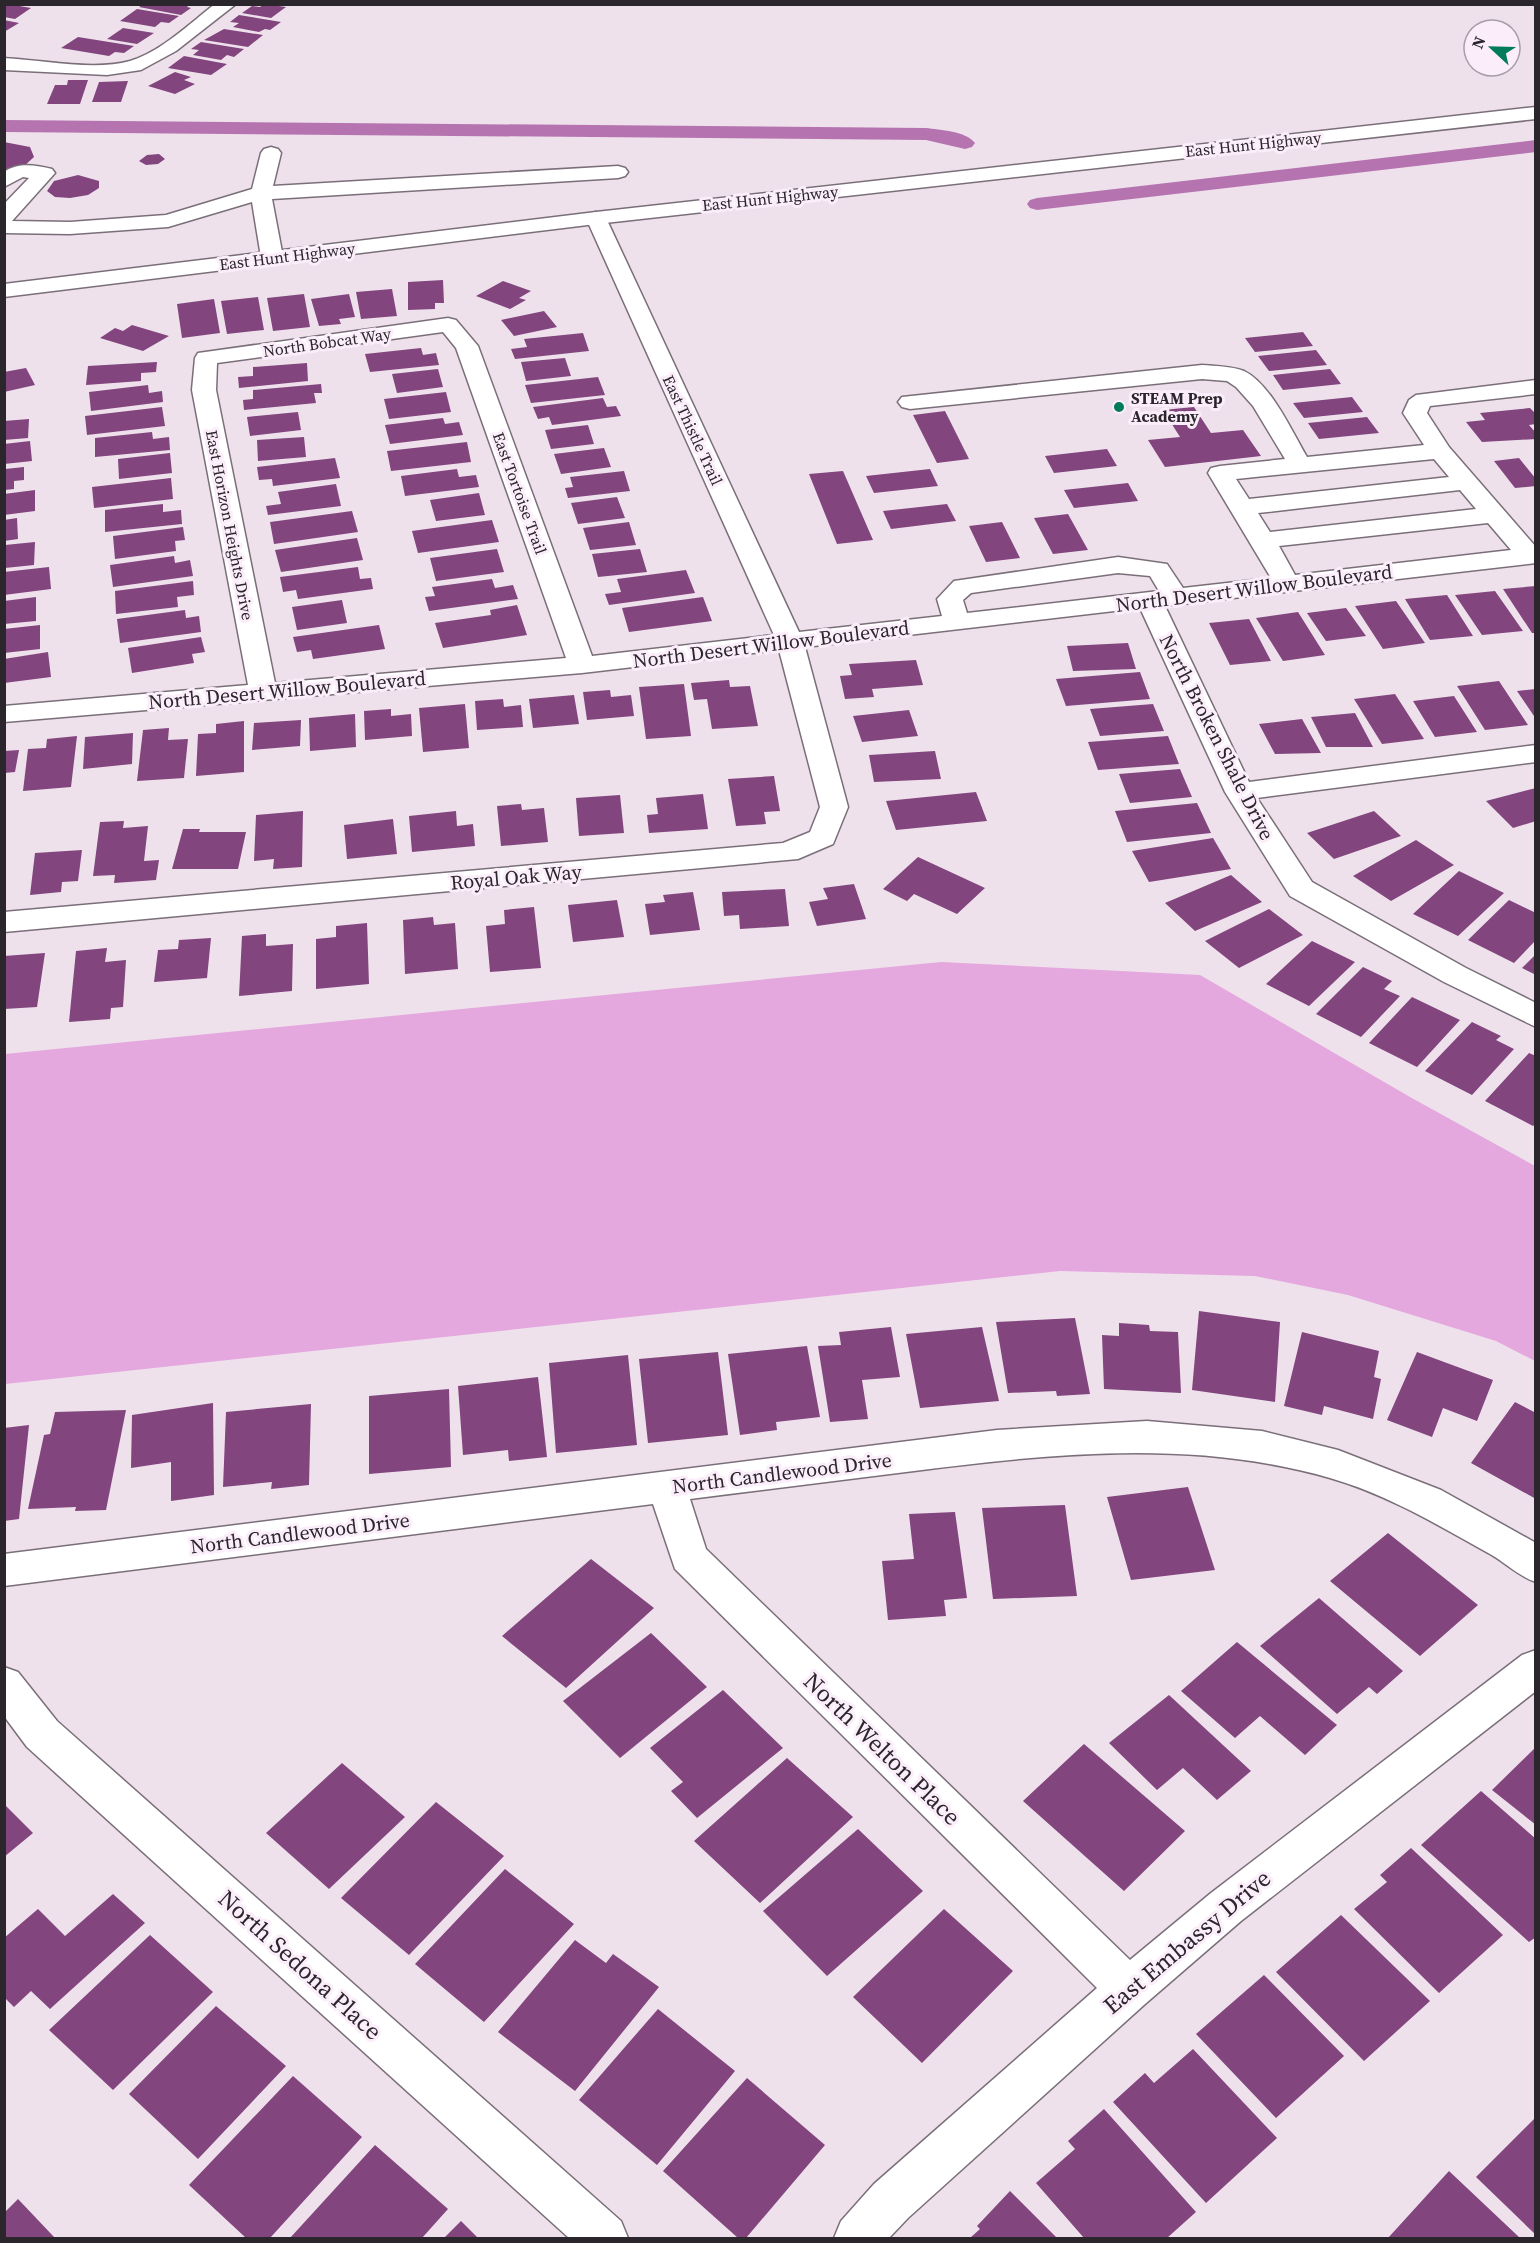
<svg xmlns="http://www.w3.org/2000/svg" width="1540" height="2243" font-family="'Source Serif 4',serif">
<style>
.green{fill:#e4a7de}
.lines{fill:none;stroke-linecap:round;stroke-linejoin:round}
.canal{fill:#b574b0;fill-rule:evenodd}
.building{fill:#82457e}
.minor-casing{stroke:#7a6f79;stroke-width:3}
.major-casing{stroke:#7a6f79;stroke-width:3}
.minor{fill:#fff;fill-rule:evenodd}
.major{fill:#fff;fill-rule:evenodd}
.poi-dot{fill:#017b59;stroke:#fbeefa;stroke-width:2}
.labels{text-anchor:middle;stroke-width:6;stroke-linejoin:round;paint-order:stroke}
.far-street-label{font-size:16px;fill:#2b262b;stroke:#fbeefa}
.far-poi-label{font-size:16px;font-weight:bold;fill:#2b262b;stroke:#fbeefa;text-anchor:start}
.street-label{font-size:20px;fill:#2b262b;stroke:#fbeefa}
.near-street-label{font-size:24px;fill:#2b262b;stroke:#fbeefa}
</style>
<rect width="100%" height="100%" fill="#eee1ec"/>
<path class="green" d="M941,962L1200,975L1410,1097L1535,1166V1361L1496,1341L1348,1295L1255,1276L1060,1271L5,1384V1054Z"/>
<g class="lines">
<path class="canal" d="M4,120L926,128C940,130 966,131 975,143L972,147L965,149L926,140L4,132Z
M1536,140V152L1037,210L1030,208L1027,204L1030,200L1037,198Z"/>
</g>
<path class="building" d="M4,4H8L31,8L15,19L4,17Z
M144,4H190L187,7L191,8L181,15L139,7Z
M264,4L286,7L271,18L242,13L252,6L260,7Z
M137,9L179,16L169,23L161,22L155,27L120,21Z
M239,15L281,22L270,30L265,29L259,32L233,27L239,23L230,22Z
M4,20L19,23L4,32Z
M123,28L154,33L137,44L107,39Z
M224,29L263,35L248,47L204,40Z
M78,37L134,46L124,53L115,52L109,56L61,48Z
M201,42L244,49L234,57L227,55L221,60L193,55L199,50L191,49Z
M184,56L227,64L211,75L168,68Z
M175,72L191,77L184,80L195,84L175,94L148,86Z
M68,80H88L80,104H47L55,85H67Z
M128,81L121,102H92L99,82Z
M4,142L30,147L34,157L23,167L4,173Z
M159,154L165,159L158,164L146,165L139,161L147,155Z
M78,175L99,181V188L88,195L70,198L55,197L47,191L54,181Z
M443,280L444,303H435V309L408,310V282Z
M503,281L531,291L519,298L526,300L510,309L476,296Z
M392,289L397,316L361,319L356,292Z
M304,294L310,327L273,331L267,298Z
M349,294L355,317L339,319L341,324L319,326L311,299Z
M258,297L264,330L227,334L221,301Z
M214,299L220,333L182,338L177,304Z
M544,311L557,327L514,336L501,320Z
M132,325L169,336L143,351L100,338L115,328L123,331Z
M1303,332L1313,346L1255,352L1245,338Z
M583,333L589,351L515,359L511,349L527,347L524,339Z
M421,348L423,355L436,353L439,365L370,372L365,354Z
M1316,350L1327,365L1269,371L1258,356Z
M565,358L571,376L526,381L521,362Z
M157,362L156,372L141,373V381L86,385L88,366Z
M307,363L308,381L239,388L238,377L253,376V367Z
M26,368L35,385L4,392V372Z
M438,369L443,387L397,393L392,374Z
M1330,369L1341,384L1283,390L1273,375Z
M598,377L605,395L531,403L525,385Z
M321,384L322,393H314L316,403L244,410L243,400L253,399V390Z
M148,385L149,393L162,391L163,402L91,411L89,392Z
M446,392L451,412L389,419L384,399Z
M1352,397L1363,412L1304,418L1293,403Z
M603,398L607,407L616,406L621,416L552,425L549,417L538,419L533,407Z
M162,407L165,426L87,435L85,416Z
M1194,407L1211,433L1243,430L1261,456L1165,467L1148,440L1180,437L1163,410Z
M1530,408L1536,414V424L1529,425L1536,433V439L1482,442L1466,422L1485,420L1480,413Z
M945,411L969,459L937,463L913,415Z
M298,412L301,430L250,436L247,417Z
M1367,417L1379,433L1319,439L1308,423Z
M443,418L445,424L459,422L463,435L390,444L385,425Z
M29,419L28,438L4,440V421Z
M588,425L594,444L551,449L545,430Z
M152,432L153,439L169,437L170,450L95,457V438Z
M304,437L306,457L258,461L257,440Z
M30,441L32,461L4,464V444Z
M467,442L471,462L391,471L387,451Z
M604,448L611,467L561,474L554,454Z
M1107,449L1117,466L1054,473L1045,456Z
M170,453L172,473L119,479L118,459Z
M335,458L340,478L273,486L272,479L259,480L257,467Z
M1519,458L1536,479V486L1515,488L1494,461Z
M24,467V480L14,481V489L5,490V469Z
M457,469L459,477L476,475L479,487L405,496L401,476Z
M930,469L938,486L874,493L866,476Z
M624,471L630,491L568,498L565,488L573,487L570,477Z
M843,471L873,540L837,544L809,474Z
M171,478L173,499L94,508L92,487Z
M1128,483L1138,501L1074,508L1064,490Z
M336,484L341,506L268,515L266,506L281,504L278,492Z
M35,490V511L4,515V494Z
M479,493L485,515L436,521L430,500Z
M617,497L625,518L578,524L571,503Z
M163,504V512L181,510L182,524L105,532V510Z
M947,504L956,521L891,529L883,511Z
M352,511L358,532L274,544L270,522Z
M1068,514L1088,550L1053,554L1034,518Z
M17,518L18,539L4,541V520Z
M492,520L499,542L418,553L412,531Z
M629,522L636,545L590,550L583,528Z
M1002,522L1020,558L986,562L969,526Z
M183,527L185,540L175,541L176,551L115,559L113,536Z
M357,538L363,560L281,572L275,550Z
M35,542L34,565L5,568V545Z
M497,549L504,572L436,581L430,558Z
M640,549L647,572L598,577L592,554Z
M174,556L175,563L190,560L193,576L113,587L110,565Z
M49,567L51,589L4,595V572Z
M358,567L360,579L371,578L373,589L298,599L296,590L283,592L280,577Z
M686,570L695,593L609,605L605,594L621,592L617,579Z
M492,579L495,588L513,585L518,599L429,611L425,597L435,596L432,587Z
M193,581L194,595L177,597L178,607L116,614L115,591Z
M1536,586V633H1532L1503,589Z
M1495,591L1523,631L1482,635L1455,595Z
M1447,595L1473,636L1430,640L1405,599Z
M36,597V621L4,624V601Z
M703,597L712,621L629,632L622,608Z
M342,600L347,623L297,630L292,607Z
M1396,601L1425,643L1383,649L1355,606Z
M517,605L527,635L443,648L435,623L491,615L490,610Z
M1346,608L1366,636L1326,641L1307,613Z
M185,610L186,618L199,616L201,632L120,643L117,619Z
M1298,612L1325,655L1283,661L1256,618Z
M1249,619L1271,661L1230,665L1209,623Z
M40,625V649L4,653V629Z
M379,625L385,649L313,659L311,650L297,652L293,637Z
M201,637L205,652L192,654L194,663L132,673L128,648Z
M1128,643L1136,669L1073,671L1067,646Z
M48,652L51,677L4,683V659Z
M916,660L923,685L872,689L874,697L845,699L840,676L852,675L849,664Z
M1140,672L1150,699L1066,706L1056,679Z
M729,680L730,687L750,686L758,726L712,729L707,699L694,700L691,683Z
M1499,681L1528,725L1485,730L1457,686Z
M684,684L691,736L646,739L639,687Z
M1536,689V719L1517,691Z
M610,690L611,697L631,695L634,716L587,720L583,692Z
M1395,694L1424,739L1382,744L1354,699Z
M574,695L579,724L533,728L529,699Z
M1454,696L1477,732L1435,737L1413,701Z
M503,699L504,707L521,705L523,727L477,730L475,701Z
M465,704L469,748L423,752L419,708Z
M1153,704L1164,731L1100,736L1090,709Z
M391,709V716L411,714L412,736L365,740L364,711Z
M909,710L918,736L862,742L853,716Z
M1355,713L1373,747H1326L1311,717Z
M355,714L356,747L310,751L309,718Z
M1302,719L1321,753L1275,754L1259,724Z
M301,720L300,746L252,750L254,723Z
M244,721V772L196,776L198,734L216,733V724Z
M169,728L168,740L188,739L184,778L137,781L143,730Z
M133,733L132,764L83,769L85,737Z
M77,736L71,787L23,791L28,749L46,748L47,739Z
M1168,736L1179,764L1098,770L1088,742Z
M19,750L15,772L4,773V751Z
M935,751L941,779L874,782L869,755Z
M1180,769L1192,797L1130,803L1119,774Z
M774,776L780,811L764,812L766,824L736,826L728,779Z
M1536,788V821L1513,828L1486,801Z
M976,792L987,821L896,830L886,801Z
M703,794L708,829L649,833L647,815L658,814L656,798Z
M620,795L624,833L579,836L576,798Z
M1197,803L1211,833L1127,842L1115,811Z
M521,804L522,810L544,808L548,842L501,846L497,806Z
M303,811L302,867L273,869L274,859L254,861L256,815Z
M456,811L457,826L473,824L475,846L412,852L409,816Z
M1374,811L1401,836L1334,859L1307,833Z
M393,819L397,854L347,859L344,825Z
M124,821L123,828L148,826L144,861L159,860L156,880L114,883L115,875L93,876L100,822Z
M183,829H200L199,832H246L238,869H172Z
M1213,838L1231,869L1149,882L1132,851Z
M1416,840L1454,865L1391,901L1353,876Z
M82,850L78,881L62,882L61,892L30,895L35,853Z
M918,857L985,888L957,914L914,894L907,901L883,889Z
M1459,871L1504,893L1458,936L1413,914Z
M1231,875L1262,902L1195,931L1165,903Z
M854,884L866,919L817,926L809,902L828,899L823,888Z
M785,889L789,926L740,929L739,915L724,916L722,892Z
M693,892L700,930L650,935L645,904L665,902L663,895Z
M617,900L624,937L573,942L568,905Z
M1509,900L1536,913V940L1514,963L1468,940Z
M534,907L541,968L490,972L486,926L505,924L504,910Z
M1269,909L1303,935L1239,968L1205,941Z
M433,917L434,925L455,923L458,969L405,974L403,920Z
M367,923L369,984L316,989V939L336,937V926Z
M266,934V946L293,944L292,991L239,996L242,936Z
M211,938L207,978L154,982L158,950L178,949L179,940Z
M1312,941L1355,962L1309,1006L1266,984Z
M107,948L105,962L126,960L123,1007L111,1008L110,1019L69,1022L76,951Z
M45,953L37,1007L4,1009V956Z
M1536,954V975L1522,968Z
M1363,967L1392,981L1384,989L1400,996L1361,1037L1316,1014Z
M1412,997L1460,1020L1417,1067L1369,1043Z
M1472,1022L1501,1036L1496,1040L1514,1049L1472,1095L1425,1071Z
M1529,1053L1536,1056V1123L1533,1126L1485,1101Z
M1199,1311L1280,1322L1275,1402L1192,1390Z
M1075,1318L1090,1394L1057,1396L1056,1391L1008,1393L996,1322Z
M1119,1323L1149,1325L1150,1331L1178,1332L1181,1393L1104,1389L1102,1335L1119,1336Z
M891,1327L900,1377L862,1380L868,1419L830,1422L818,1346L841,1345L839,1332Z
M982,1327L999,1401L920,1408L906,1334Z
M1302,1332L1379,1351L1374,1377L1381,1379L1373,1419L1324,1406L1322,1415L1284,1406Z
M807,1346L820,1417L776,1422L777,1430L740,1435L728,1354Z
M718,1352L728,1435L648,1443L639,1359Z
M1417,1352L1493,1380L1477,1421L1443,1408L1432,1437L1387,1420Z
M628,1355L637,1445L556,1453L549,1363Z
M538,1377L547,1457L509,1461L508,1450L463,1455L458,1386Z
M449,1389L451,1467L369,1474V1396Z
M1515,1402L1536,1413V1499L1471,1463Z
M213,1403L214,1495L171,1501V1462L131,1468L132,1415Z
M311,1404L309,1485L271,1489L272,1482L223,1487L226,1412Z
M126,1410L106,1510L75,1511L76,1507L28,1509L44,1435L50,1434L55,1412Z
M29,1425L19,1519L4,1521V1428Z
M1188,1487L1215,1570L1131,1580L1107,1497Z
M1065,1505L1077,1596L993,1599L982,1508Z
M955,1512L967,1598L944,1600L946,1616L888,1620L882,1561L914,1559L909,1514Z
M1388,1533L1478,1605L1420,1656L1330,1581Z
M591,1559L654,1608L566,1688L502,1636Z
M1319,1598L1403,1671L1377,1694L1369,1687L1337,1714L1260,1646Z
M651,1633L707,1687L620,1758L563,1701Z
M1237,1642L1337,1725L1305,1755L1260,1716L1235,1738L1181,1691Z
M723,1690L783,1748L697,1818L671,1791L683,1782L650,1748Z
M1169,1695L1251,1771L1217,1800L1183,1768L1157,1790L1109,1743Z
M1084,1744L1185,1831L1124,1891L1023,1801Z
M1536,1747V1825L1492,1790Z
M787,1758L853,1817L760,1903L694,1841Z
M342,1763L405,1817L329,1889L266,1833Z
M1481,1791L1536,1839V1937L1529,1942L1421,1845Z
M436,1802L504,1856L409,1955L341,1898Z
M4,1804L33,1833L4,1857Z
M858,1829L923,1891L827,1976L763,1911Z
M1411,1848L1503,1935L1439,1993L1354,1909L1387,1882L1380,1875Z
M505,1869L574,1924L484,2022L415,1964Z
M113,1894L145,1923L50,2009L31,1991L14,2007L4,1997V1938L38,1909L65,1936Z
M944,1909L1013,1971L922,2063L853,1997Z
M1341,1915L1430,2001L1364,2061L1276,1972Z
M150,1935L213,1992L113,2090L49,2030Z
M575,1940L606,1963L613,1954L659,1987L575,2091L498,2032Z
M1264,1975L1344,2056L1276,2118L1196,2034Z
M216,2006L286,2066L198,2159L129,2094Z
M658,2009L735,2071L657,2165L579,2100Z
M1193,2049L1277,2138L1206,2203L1113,2102L1145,2073L1154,2083Z
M293,2076L362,2137L270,2238H246L189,2185Z
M747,2078L825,2145L746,2238H738L663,2171Z
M1104,2109L1196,2212L1167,2238H1084L1036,2183L1075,2149L1068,2141Z
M1536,2117V2235L1476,2177Z
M375,2145L448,2209L422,2238H290Z
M1449,2171L1520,2238H1388Z
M1010,2191L1057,2238H970L980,2229L977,2226Z
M18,2199L55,2238H4V2213Z
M461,2221L478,2238H444Z"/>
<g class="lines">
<defs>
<path id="minor" d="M215,4H236L176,51L141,70L107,75L4,70V58C41,60 95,71 130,61C162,51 189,24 215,4Z
M271,147L278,149L281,153L273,186L618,166L625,168L628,172L625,176L618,178L272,199L283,257L280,262H264L261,257L252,202L168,227L70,234L4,233V204L29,178L23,177L4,187V172C18,162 36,165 52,169L55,173L12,221L70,222L166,215L252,189L261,153L264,149Z
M596,212L603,214L606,218L799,632L942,616L937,599L954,581L1118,557L1167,564L1183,588L1271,578L1208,473L1211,468L1220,466L1285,459L1253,406L1236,387L1227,381L1202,379L910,409L902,407L898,402L902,397L1202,365C1215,366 1231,366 1244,371C1271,384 1292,432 1307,457L1424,445L1403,413L1409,400L1416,395L1536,380V394L1430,406L1427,413L1449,447L1536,547V563L1165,606L1249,782L1536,745V762L1257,798L1312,882L1466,968L1536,1003V1027L1444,982L1290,896L1225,792L1140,608L805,647L848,807L833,844L798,859L4,932V912L783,843L810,832L820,807L779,650L582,673L4,722V706L248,685L192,390L195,358L198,353L448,318L456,320L478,346L592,656L774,635L586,218L589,214ZM443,332L456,348L566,658L275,683L216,390L217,363ZM1434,459L1449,477L1249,499L1236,479ZM1460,490L1476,509L1270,532L1258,513ZM1488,523L1511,550L1295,575L1279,546ZM1118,573L1150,576L1159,591L967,613L963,600L971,593Z
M1147,1421L1262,1431L1338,1450L1441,1490L1536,1543V1582C1518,1576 1506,1563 1490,1554C1438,1525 1386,1494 1330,1478C1191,1438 1047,1454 906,1472C834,1481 762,1490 690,1499L706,1549L1130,1960L1211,1893L1522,1655L1536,1650V1691L1241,1921L1145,2004L908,2218L889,2238H834L841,2221L874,2184L1097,1988L675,1569L653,1504L4,1586V1554L997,1430Z
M4,1667L18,1672L57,1721L621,2221L628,2238H569L27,1747L4,1716Z"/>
<path id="major" d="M1536,107V119L596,224L4,297V284L596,212Z"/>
</defs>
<use href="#minor" class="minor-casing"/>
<use href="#major" class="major-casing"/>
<use href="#minor" class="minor"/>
<use href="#major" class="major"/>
</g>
<circle class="poi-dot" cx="1119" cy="407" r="6"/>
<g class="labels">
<g class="far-street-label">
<text transform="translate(1253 144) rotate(-6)" y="6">East Hunt Highway</text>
<text transform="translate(770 198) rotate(-6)" y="6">East Hunt Highway</text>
<text transform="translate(287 256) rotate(-7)" y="6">East Hunt Highway</text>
<text transform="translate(327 342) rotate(-8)" y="6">North Bobcat Way</text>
<text transform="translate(693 430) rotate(65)" y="6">East Thistle Trail</text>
<text transform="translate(520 493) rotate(70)" y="6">East Tortoise Trail</text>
<text transform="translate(230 525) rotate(79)" y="6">East Horizon Heights Drive</text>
</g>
<g class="far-poi-label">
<text x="1131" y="404">STEAM Prep<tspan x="1131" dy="18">Academy</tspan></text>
</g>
<g class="street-label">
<text transform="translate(1254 588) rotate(-7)" y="7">North Desert Willow Boulevard</text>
<text transform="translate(771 644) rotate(-7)" y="7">North Desert Willow Boulevard</text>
<text transform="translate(287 690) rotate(-5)" y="7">North Desert Willow Boulevard</text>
<text transform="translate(1217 737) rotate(63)" y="7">North Broken Shale Drive</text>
<text transform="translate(516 877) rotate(-5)" y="7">Royal Oak Way</text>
<text transform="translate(782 1473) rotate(-7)" y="7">North Candlewood Drive</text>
<text transform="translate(300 1533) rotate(-7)" y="7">North Candlewood Drive</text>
</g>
<g class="near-street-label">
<text transform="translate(882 1749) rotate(44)" y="8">North Welton Place</text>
<text transform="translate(1187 1942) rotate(-40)" y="8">East Embassy Drive</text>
<text transform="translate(300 1965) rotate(42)" y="8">North Sedona Place</text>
</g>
</g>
<rect width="1540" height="2243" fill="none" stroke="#2b262b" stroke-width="12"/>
<g transform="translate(1492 48) rotate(292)"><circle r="28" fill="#fbeefa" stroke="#a89ea7" stroke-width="1.5"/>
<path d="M0-4.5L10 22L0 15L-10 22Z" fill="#017b59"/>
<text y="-9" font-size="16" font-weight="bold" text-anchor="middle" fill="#2b262b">N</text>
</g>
</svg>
